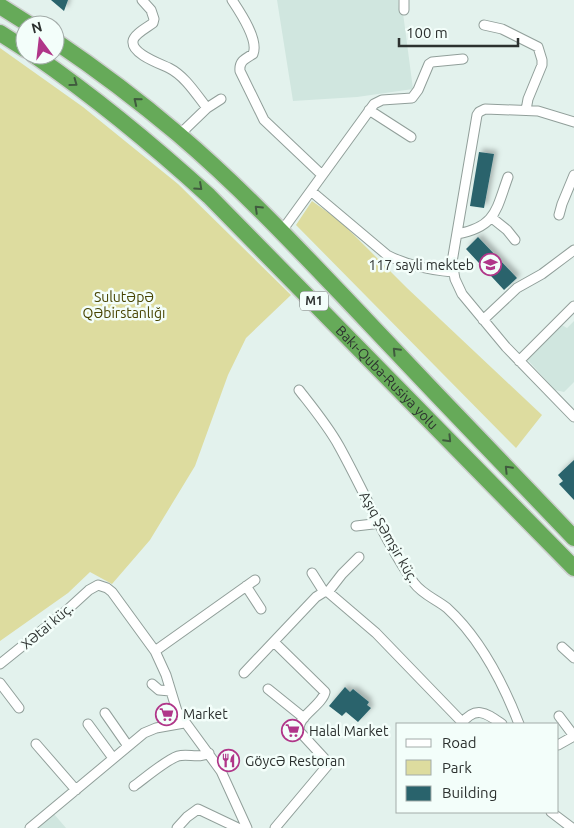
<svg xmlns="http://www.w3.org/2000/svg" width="574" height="828" font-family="Ubuntu,sans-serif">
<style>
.built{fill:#d0e6df}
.green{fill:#dddc9f}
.building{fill:#29636c;filter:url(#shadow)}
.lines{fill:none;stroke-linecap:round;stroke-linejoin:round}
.street-casing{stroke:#919f9a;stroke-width:11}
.highway-casing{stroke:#cccecd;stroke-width:19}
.street{stroke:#fff;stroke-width:9}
.highway{stroke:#66aa59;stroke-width:16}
.oneway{stroke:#405b3e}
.labels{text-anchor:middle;stroke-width:5;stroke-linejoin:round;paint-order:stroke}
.shield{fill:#f3fefa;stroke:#686e6c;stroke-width:1}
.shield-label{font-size:12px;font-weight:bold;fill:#2c312f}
.poi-label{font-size:14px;fill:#2c312f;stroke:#f3fefa;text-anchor:start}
.park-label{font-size:14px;fill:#474402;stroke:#f3fefa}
.street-label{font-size:14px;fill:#2c312f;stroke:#f3fefa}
</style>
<defs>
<filter id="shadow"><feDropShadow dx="3.5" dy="-3.5" stdDeviation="2.5" flood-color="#0004"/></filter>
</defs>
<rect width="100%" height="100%" fill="#e3f2ed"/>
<path class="built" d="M277,0H398L399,12L403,13L413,89L357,97L293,101Z
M574,321V382L564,392L555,390L526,358L560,324L567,328Z
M54,814L66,828H36Z"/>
<path class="green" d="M0,48L83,107L178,184L291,295L246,338L228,375L195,466L150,540L112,584L90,572L68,593L0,641Z
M312,201L340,221L407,288L542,415L516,448L296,225Z"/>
<path class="building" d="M51,0H68L64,11Z
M479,152L494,154L484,208L470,206Z
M478,237L517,278L504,290L466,249Z
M574,460V500L559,484L563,481L558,475Z
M345,687L350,692L353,689L369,702L367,705L371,708L358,722L346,712L342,716L329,706Z"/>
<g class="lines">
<defs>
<path id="street" d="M142,0L151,10L154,19L153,23C148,27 134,34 133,41C131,54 161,64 169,68C185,76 196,94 207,108
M232,0C240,12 259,40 253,54C245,59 239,61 240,71L264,120L322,175
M404,0V10
M484,25L502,29L538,47L542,60V65L528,99L526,110
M369,110L411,137
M574,122L538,111L485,109L479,112L477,115L452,262L455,279L462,294L506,347L574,417
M179,135L207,108L221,99
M311,191L387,255C408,266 430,270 453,272
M559,215L562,204L574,175
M492,218L507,230L515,240
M281,232L374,104L382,100L412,98L418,90L429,64L432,62L463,59
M457,234C496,227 496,210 508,177
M483,320L517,288L542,274L574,250
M519,361L574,306
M299,390C313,408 328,426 339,446C364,491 384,540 414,583C423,595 436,599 447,608C481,639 503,683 519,724
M356,526L373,524L379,522
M312,573L324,592
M246,586L261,609
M328,592L342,574L359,557
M274,642L325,692C322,706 294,718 300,732L324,758L327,766L275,828
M562,647L574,658
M155,651L255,580
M0,664L66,611L89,590L98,585L107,588L112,592L155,651L166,675L177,711L221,771L247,828
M244,673L316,597L324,592H328L376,633L462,722
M0,683L19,708
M152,684L159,690L170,691
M268,689L304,718
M105,713L128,746
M559,716L574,736
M88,724L113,758
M461,724C476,705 486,713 502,724
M36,744L76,790
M558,745L574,736
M134,786C145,778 166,760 178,756C188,753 199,759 209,753
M551,812L572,828
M30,828L144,733L156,728L184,723
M177,828L187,817L198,809L238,828"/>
<g id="highway">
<path d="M0,6L30,25"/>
<path d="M0,33L25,49"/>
<path d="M55,41C98,70 139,101 178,134C245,191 305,256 366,320C435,393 504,465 574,538"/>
<path id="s1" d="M34,55C96,98 153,145 209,196L574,568"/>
</g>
</defs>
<use href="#street" class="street-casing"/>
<use href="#highway" class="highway-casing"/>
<use href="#street" class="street"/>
<use href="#highway" class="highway"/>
</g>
<defs><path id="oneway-chevron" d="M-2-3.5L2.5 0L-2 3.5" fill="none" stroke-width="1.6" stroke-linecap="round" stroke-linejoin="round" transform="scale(1.25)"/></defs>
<g class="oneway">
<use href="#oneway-chevron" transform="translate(74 83) rotate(36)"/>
<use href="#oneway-chevron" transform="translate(137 101) rotate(-141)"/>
<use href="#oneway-chevron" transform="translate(199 187) rotate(42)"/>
<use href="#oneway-chevron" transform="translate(258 209) rotate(-136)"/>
<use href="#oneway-chevron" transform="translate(396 351) rotate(-134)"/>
<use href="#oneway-chevron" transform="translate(448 439) rotate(46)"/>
<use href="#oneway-chevron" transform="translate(508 469) rotate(-134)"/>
</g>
<defs>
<symbol id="school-ring" viewBox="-11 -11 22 22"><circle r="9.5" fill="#f3fefa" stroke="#b03689" stroke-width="1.5"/><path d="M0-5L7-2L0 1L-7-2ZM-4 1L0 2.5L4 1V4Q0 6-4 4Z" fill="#b03689"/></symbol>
<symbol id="supermarket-ring" viewBox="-11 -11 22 22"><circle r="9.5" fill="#f3fefa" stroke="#b03689" stroke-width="1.5"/><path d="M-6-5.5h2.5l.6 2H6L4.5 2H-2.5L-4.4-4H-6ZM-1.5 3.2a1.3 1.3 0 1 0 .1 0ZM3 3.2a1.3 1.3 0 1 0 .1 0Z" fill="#b03689"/></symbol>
<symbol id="restaurant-ring" viewBox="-11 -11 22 22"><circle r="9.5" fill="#f3fefa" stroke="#b03689" stroke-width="1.5"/><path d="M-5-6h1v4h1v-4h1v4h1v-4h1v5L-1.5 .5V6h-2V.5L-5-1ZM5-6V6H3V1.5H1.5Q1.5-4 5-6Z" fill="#b03689"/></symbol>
</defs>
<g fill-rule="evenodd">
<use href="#school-ring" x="478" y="252" width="25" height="25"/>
<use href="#supermarket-ring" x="154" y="702" width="25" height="25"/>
<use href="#supermarket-ring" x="280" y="718" width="25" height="25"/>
<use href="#restaurant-ring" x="216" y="748" width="25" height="25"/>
</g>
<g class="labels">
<rect class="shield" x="300" y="291.5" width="28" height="19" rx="4"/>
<g class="shield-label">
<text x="314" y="305">M1</text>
</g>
<g class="poi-label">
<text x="474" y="270" text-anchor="end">117 sayli mekteb</text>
<text x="183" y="719">Market</text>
<text x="309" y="736">Halal Market</text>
<text x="245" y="766">Göycə Restoran</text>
</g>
<g class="park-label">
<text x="124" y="302">Sulutəpə<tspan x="124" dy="16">Qəbirstanlığı</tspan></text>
</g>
<g class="street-label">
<text dy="5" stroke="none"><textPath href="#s1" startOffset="479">Bakı-Quba-Rusiya yolu</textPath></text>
<text transform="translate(389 537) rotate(60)" y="5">Aşıq Şəmşir küç.</text>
<text transform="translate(47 626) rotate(-40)" y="5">Xətai küç.</text>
</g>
</g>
<rect x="396" y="723" width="162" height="90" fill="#f3fefa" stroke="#a3aca9"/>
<rect x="406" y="739" width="25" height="8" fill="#ffffff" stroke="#a3aca9"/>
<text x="442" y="748" font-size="15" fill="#2c312f">Road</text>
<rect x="406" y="760" width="25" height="15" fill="#dddc9f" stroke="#a3aca9"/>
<text x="442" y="773" font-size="15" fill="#2c312f">Park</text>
<rect x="406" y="786" width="25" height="15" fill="#29636c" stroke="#a3aca9"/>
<text x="442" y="798" font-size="15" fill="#2c312f">Building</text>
<g transform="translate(40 40) rotate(345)"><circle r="24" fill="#f3fefa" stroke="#a3aca9"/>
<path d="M0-4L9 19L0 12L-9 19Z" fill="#b03689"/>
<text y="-8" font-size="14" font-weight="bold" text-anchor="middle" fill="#2c312f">N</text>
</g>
<path d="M399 38v8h119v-8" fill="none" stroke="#2c312f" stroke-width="2.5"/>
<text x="406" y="38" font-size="15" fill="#2c312f" stroke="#f3fefa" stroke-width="4" paint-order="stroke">100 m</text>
</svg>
